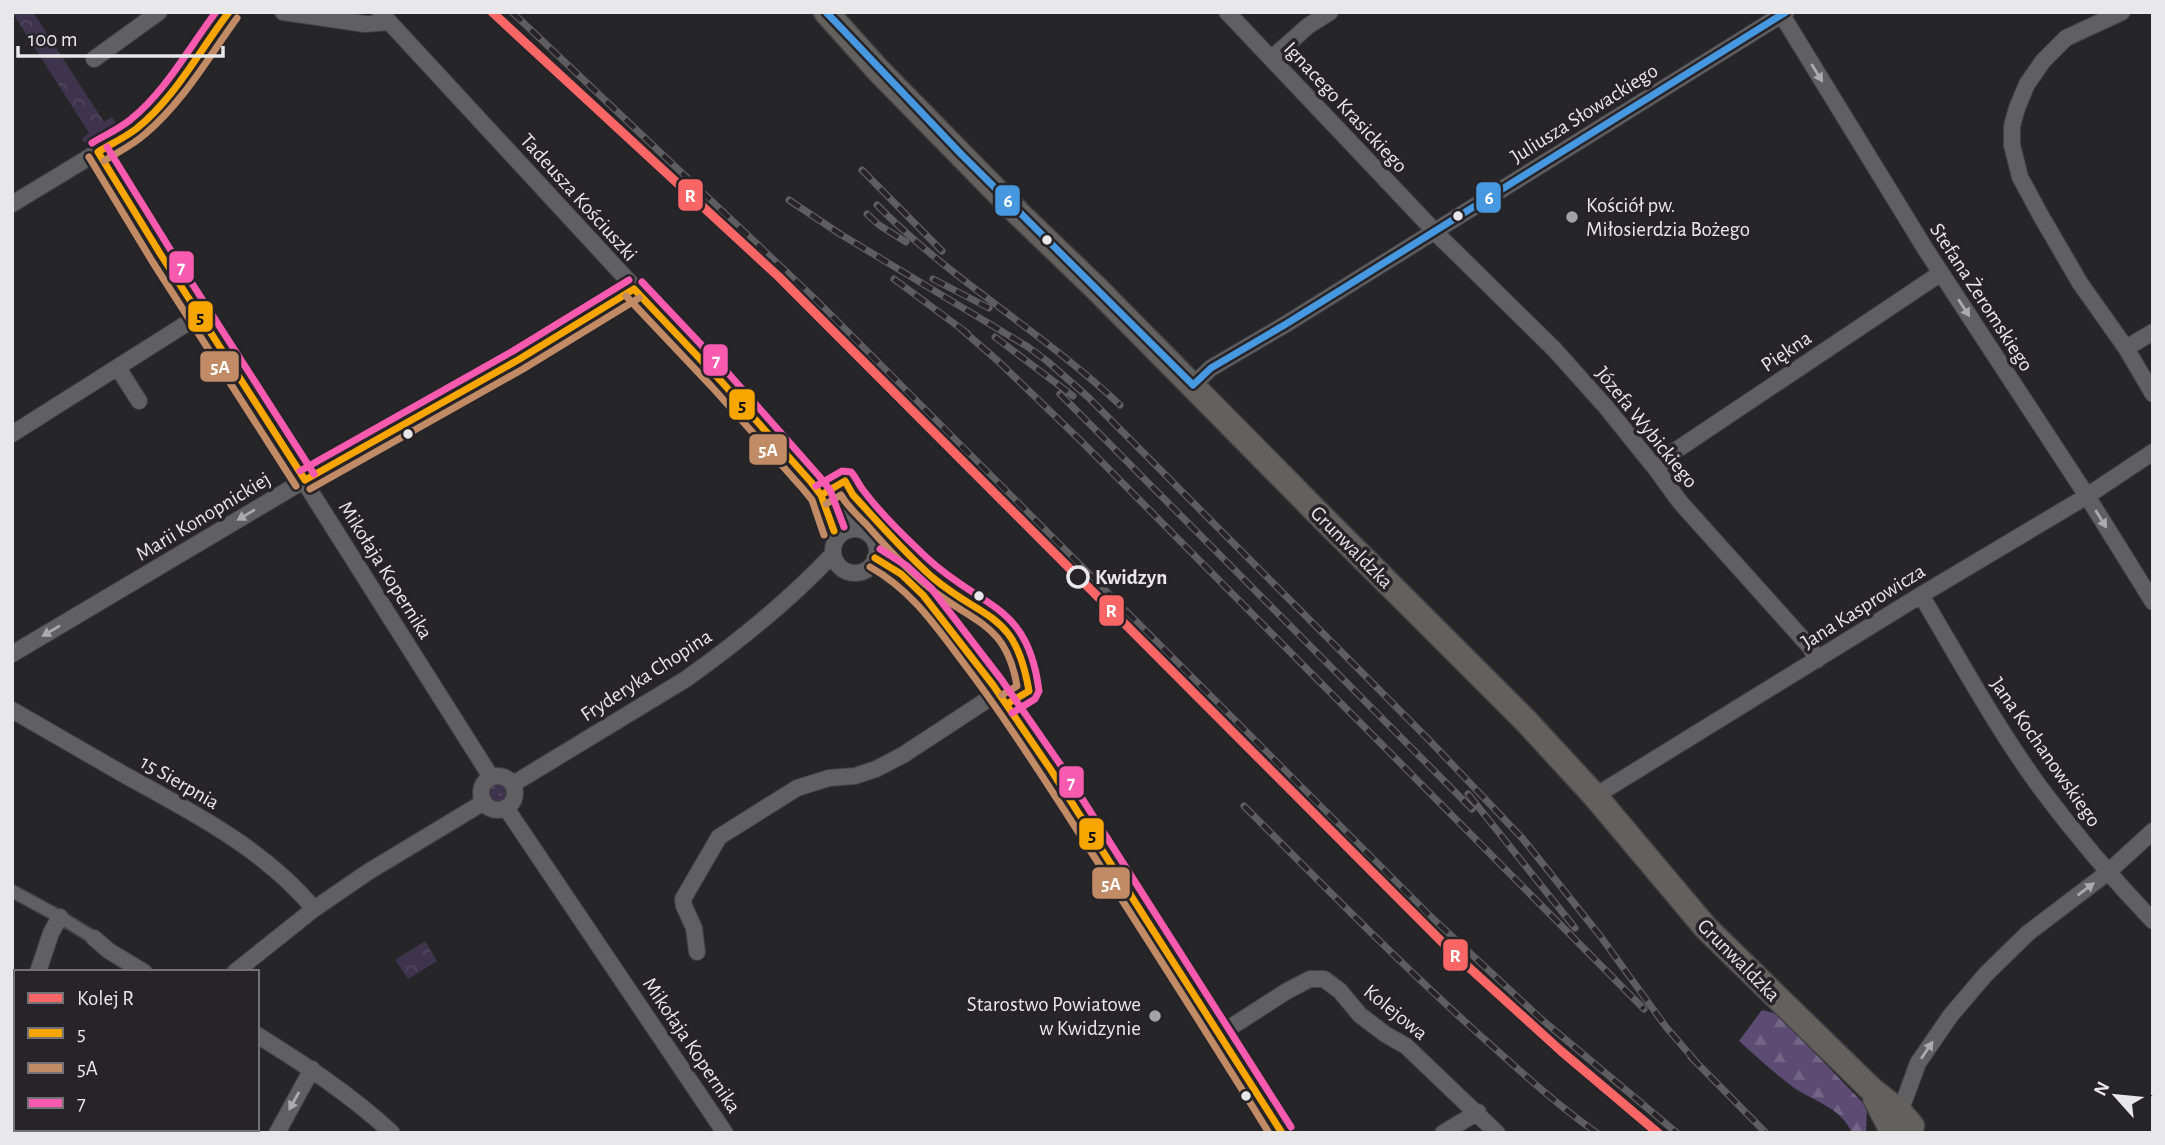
<svg xmlns="http://www.w3.org/2000/svg" width="2165" height="1145" font-family="'Alegreya Sans',sans-serif">
<style>
.grass{fill:url(#grass-dots)}
.forest{fill:url(#forest-firs)}
.park{fill:url(#park-crowns)}
.lines{fill:none;stroke-linecap:round;stroke-linejoin:round}
.pedestrian-casing{stroke:#424144;stroke-width:15}
.minor-casing{stroke:#424144;stroke-width:18}
.primary-casing{stroke:#424144;stroke-width:27}
.pedestrian{stroke:#605f61;stroke-width:12}
.minor{stroke:#605f61;stroke-width:16}
.primary{stroke:#62615d;stroke-width:24}
.rail-casing{stroke:#5e5d5f;stroke-width:7}
.rail{stroke:#262428;stroke-width:4.5;stroke-dasharray:13;stroke-linecap:butt}
.bus-1-casing{stroke:#262428;stroke-width:12}
.bus-2-casing{stroke:#262428;stroke-width:12}
.bus-3-casing{stroke:#262428;stroke-width:12}
.bus-4-casing{stroke:#262428;stroke-width:12}
.bus-1{stroke:#f7a600;stroke-width:7}
.bus-2{stroke:#c18c65;stroke-width:7}
.bus-3{stroke:#f75aaf;stroke-width:7}
.bus-4{stroke:#4699e1;stroke-width:7}
.rail-1-casing{stroke:#262428;stroke-width:14}
.rail-1{stroke:#fa6666;stroke-width:9}
.oneway{fill:#abaaac}
.bus-dot{fill:#e8e7ea;stroke:#262428;stroke-width:2.5}
.poi-dot{fill:#a4a3a6;stroke:#262428;stroke-width:2.5}
.stop-dot{fill:#262428;stroke:#e8e7ea;stroke-width:3.5}
.labels{text-anchor:middle;stroke-width:7;stroke-linejoin:round;paint-order:stroke}
.street-label{font-size:21px;fill:#e8e7ea;stroke:#262428}
.poi-label{font-size:21px;fill:#e8e7ea;stroke:#262428;text-anchor:start}
.stop-label{font-size:21px;font-weight:bold;fill:#e8e7ea;stroke:#262428;text-anchor:start}
.line-badge{stroke:#262428;stroke-width:2.5}
.badge-label{font-size:19px;text-anchor:middle;font-weight:bold;fill:#fff}
.pale-badge-label{font-size:19px;text-anchor:middle;font-weight:bold;fill:#111}
</style>
<defs>
<pattern id="grass-dots" width="8" height="8" patternUnits="userSpaceOnUse" patternTransform="scale(1.75)"><rect width="8" height="8" fill="#3e344e"/><path d="M2 2h.1M6 6h.1" fill="none" stroke="#51485f" stroke-width="1.8" stroke-linecap="round"/></pattern>
<pattern id="forest-firs" width="22" height="20" patternUnits="userSpaceOnUse" patternTransform="scale(1.75)"><rect width="22" height="20" fill="#5c4b72"/><path d="M5 1l3.5 6h-7zM16 11l3.5 6h-7z" fill="#736586"/></pattern>
<pattern id="park-crowns" width="20" height="18" patternUnits="userSpaceOnUse" patternTransform="scale(1.75)"><rect width="20" height="18" fill="#3e344e"/><path d="M2 6a3 3 0 1 1 6 0M12 15a3 3 0 1 1 6 0" fill="none" stroke="#51485f"/></pattern>
</defs>
<rect width="100%" height="100%" fill="#262527"/>
<path class="grass" d="M487 792a11 11 0 1 1 22 0a11 11 0 1 1-22 0Z"/>
<path class="forest" d="M1762,1010L1777,1014L1867,1107L1866,1133H1852C1841,1107 1814,1102 1793,1087C1774,1073 1757,1057 1739,1041Z"/>
<path class="park" d="M12,12H33L104,122L112,117L117,125L85,143L82,139L89,133Z
M425,941L437,961L408,979L395,960Z"/>
<g class="lines">
<defs>
<path id="pedestrian" d="M12,891L60,917L94,938"/>
<path id="minor" d="M283,12L365,24L389,22
M380,12L720,380L852,529
M1227,12L1441,238L1554,349L1606,407L1656,469L1680,502L1810,647L1817,660
M1780,12L1926,250L2087,496L2153,602
M2122,12L2066,38L2043,61L2027,84L2017,108L2012,126V145L2020,177L2041,216L2080,283L2126,348L2153,394
M1272,58L1308,26L1330,12
M94,59L159,12
M98,152L161,255L491,777
M12,204L139,127L172,92L228,12
M2126,348L2153,332
M118,368L139,401
M1193,385L1211,368L1286,324L1786,12
M12,434L200,315
M1656,469L1675,451L1941,273
M833 551a22 22 0 1 1 44 0a22 22 0 1 1-44 0Z
M875,558C913,576 937,611 962,643C1004,698 1042,755 1079,814C1148,920 1215,1026 1282,1133
M1921,595C1959,659 1995,725 2039,786C2074,833 2112,878 2153,921
M12,654L305,480L518,360L634,289
M12,710C49,731 86,753 123,774C190,811 265,849 314,909
M481 793a17 17 0 1 1 34 0a17 17 0 1 1-34 0Z
M513,784L686,679C738,642 789,601 833,554
M1595,796L1921,595L2087,496L2153,452
M506,808L725,1133
M94,938L109,951L144,972
M697,952L694,928L684,906L683,899L719,837L797,788L829,778L855,776L876,769L903,755L999,692
M38,972L51,933L60,917
M235,972L314,909L368,872L484,802
M1220,1034L1287,991L1310,979H1324L1340,991L1360,1015L1385,1034L1406,1046L1497,1133
M257,1035C305,1065 350,1094 392,1133
M12,1044L16,1034
M1900,1112L1918,1063L1951,1015L1986,974L2028,933L2107,873L2153,831
M148,1133L150,1129
M277,1133L312,1069
M1443,1133L1478,1112"/>
<path id="primary" d="M826,12L878,70L1020,215L1097,289L1314,509L1526,721L1595,796L1706,928L1870,1088L1900,1112L1912,1126
M1875,1098L1893,1133"/>
</defs>
<use href="#pedestrian" class="pedestrian-casing"/>
<use href="#minor" class="minor-casing"/>
<use href="#primary" class="primary-casing"/>
<use href="#pedestrian" class="pedestrian"/>
<use href="#minor" class="minor"/>
<use href="#primary" class="primary"/>
<defs>
<path id="rail" d="M512,12L815,299L1428,914L1540,1018L1677,1133
M862,170L942,251
M789,200L840,234L1028,347L1047,361L1088,397L1431,742L1523,839L1601,937L1666,1027L1697,1063
M877,205C951,280 1044,333 1120,405
M867,214L879,225L906,242
M894,279L967,333
M933,279L989,308
M960,328L998,361L1080,440L1644,1009
M995,337L1073,396
M1060,394L1472,809
M1468,794L1575,928
M1244,806C1322,884 1399,963 1482,1037C1519,1070 1556,1104 1597,1133
M1691,1057L1766,1133"/>
</defs>
<use href="#rail" class="rail-casing"/>
<use href="#rail" class="rail"/>
<defs>
<path id="bus-1" d="M98,152L161,255L305,480
M98,152C111,144 124,138 136,129C175,98 199,51 229,12
M634,289L720,380L811,482L821,495L834,531
M305,480L518,360L634,289
M821,495L845,481L853,495C879,523 904,552 932,577C985,622 1015,610 1029,691L1007,704
M875,558L901,574L923,595L993,685L1051,770L1282,1133"/>
<path id="bus-2" d="M89,157L152,261L296,486
M104,161C118,152 133,145 145,134C183,102 208,58 237,18
M626,296L712,387L803,489L812,500L824,535
M310,489L523,369L639,298
M826,504L841,495C847,506 857,515 866,524C886,547 907,570 931,589C975,624 1006,623 1017,686L1002,695
M870,567C910,589 935,625 962,661C1001,712 1035,765 1070,819C1137,923 1204,1028 1269,1133"/>
<path id="bus-3" d="M92,143C105,135 119,129 130,120C166,91 188,49 216,12
M107,147L170,249L314,474
M642,282L728,373L819,476L830,490L844,527
M300,471L513,351L629,280
M816,486L842,471L851,472C856,477 858,484 863,490C881,514 904,536 926,557C981,609 1028,602 1039,691L1035,699L1012,713
M880,549L907,566L931,588L1001,679L1060,764L1291,1127"/>
<path id="bus-4" d="M826,12L961,154L1193,385
M1193,385L1211,368L1286,324L1786,12"/>
</defs>
<use href="#bus-1" class="bus-1-casing"/>
<use href="#bus-2" class="bus-2-casing"/>
<use href="#bus-3" class="bus-3-casing"/>
<use href="#bus-4" class="bus-4-casing"/>
<use href="#bus-1" class="bus-1"/>
<use href="#bus-2" class="bus-2"/>
<use href="#bus-3" class="bus-3"/>
<use href="#bus-4" class="bus-4"/>
<defs>
<path id="rail-1" d="M492,12L779,277L1453,953L1561,1051L1658,1133"/>
</defs>
<use href="#rail-1" class="rail-1-casing"/>
<use href="#rail-1" class="rail-1"/>
</g>
<defs><path id="oneway-solid" d="M-6-.8H1V-3.2L6.5 0L1 3.2V.8H-6Z" transform="scale(1.75)"/></defs>
<g class="oneway">
<use href="#oneway-solid" transform="translate(1817 73) rotate(58)"/>
<use href="#oneway-solid" transform="translate(1964 308) rotate(57)"/>
<use href="#oneway-solid" transform="translate(246 515) rotate(149)"/>
<use href="#oneway-solid" transform="translate(2101 519) rotate(58)"/>
<use href="#oneway-solid" transform="translate(51 631) rotate(149)"/>
<use href="#oneway-solid" transform="translate(2086 889) rotate(-37)"/>
<use href="#oneway-solid" transform="translate(1927 1050) rotate(-56)"/>
<use href="#oneway-solid" transform="translate(294 1101) rotate(119)"/>
</g>
<g class="bus-dot">
<circle cx="1458" cy="216" r="6"/>
<circle cx="1047" cy="240" r="6"/>
<circle cx="408" cy="434" r="6"/>
<circle cx="979" cy="596" r="6"/>
<circle cx="1246" cy="1096" r="6"/>
</g>
<g class="poi-dot">
<circle cx="1572" cy="217" r="7"/>
<circle cx="1155" cy="1016" r="7"/>
</g>
<circle class="stop-dot" cx="1078" cy="577" r="10"/>
<g class="labels">
<g class="street-label">
<text transform="translate(1346 107) rotate(47)" y="7">Ignacego Krasickiego</text>
<text transform="translate(1584 113) rotate(-32)" y="7">Juliusza Słowackiego</text>
<text transform="translate(579 197) rotate(48)" y="7">Tadeusza Kościuszki</text>
<text transform="translate(1982 297) rotate(57)" y="7">Stefana Żeromskiego</text>
<text transform="translate(1786 351) rotate(-34)" y="7">Piękna</text>
<text transform="translate(1647 427) rotate(51)" y="7">Józefa Wybickiego</text>
<text transform="translate(203 516) rotate(-31)" y="7">Marii Konopnickiej</text>
<text transform="translate(1352 547) rotate(45)" y="7">Grunwaldzka</text>
<text transform="translate(386 570) rotate(58)" y="7">Mikołaja Kopernika</text>
<text transform="translate(1863 606) rotate(-32)" y="7">Jana Kasprowicza</text>
<text transform="translate(646 675) rotate(-33)" y="7">Fryderyka Chopina</text>
<text transform="translate(2046 752) rotate(55)" y="7">Jana Kochanowskiego</text>
<text transform="translate(180 782) rotate(30)" y="7">15 Sierpnia</text>
<text transform="translate(1739 960) rotate(45)" y="7">Grunwaldzka</text>
<text transform="translate(1396 1012) rotate(39)" y="7">Kolejowa</text>
<text transform="translate(692 1045) rotate(56)" y="7">Mikołaja Kopernika</text>
</g>
<g class="poi-label">
<text x="1586" y="212">Kościół pw.<tspan x="1586" dy="24">Miłosierdzia Bożego</tspan></text>
<text x="1141" y="1011" text-anchor="end">Starostwo Powiatowe<tspan x="1141" dy="24">w Kwidzynie</tspan></text>
</g>
<g class="stop-label">
<text x="1095" y="584">Kwidzyn</text>
</g>
</g>
<g class="line-badge">
<rect x="677" y="178" width="27" height="34" rx="7" fill="#fa6666"/>
<rect x="1475" y="181" width="27" height="33" rx="7" fill="#4699e1"/>
<rect x="994" y="184" width="27" height="33" rx="7" fill="#4699e1"/>
<rect x="168" y="250" width="27" height="34" rx="7" fill="#f75aaf"/>
<rect x="187" y="300" width="27" height="33" rx="7" fill="#f7a600"/>
<rect x="702" y="343" width="27" height="34" rx="7" fill="#f75aaf"/>
<rect x="199" y="350" width="41" height="33" rx="7" fill="#c18c65"/>
<rect x="728" y="388" width="28" height="33" rx="7" fill="#f7a600"/>
<rect x="748" y="433" width="40" height="33" rx="7" fill="#c18c65"/>
<rect x="1098" y="594" width="27" height="33" rx="7" fill="#fa6666"/>
<rect x="1058" y="765" width="27" height="34" rx="7" fill="#f75aaf"/>
<rect x="1078" y="817" width="27" height="34" rx="7" fill="#f7a600"/>
<rect x="1091" y="866" width="40" height="34" rx="7" fill="#c18c65"/>
<rect x="1442" y="938" width="27" height="34" rx="7" fill="#fa6666"/>
</g>
<g class="badge-label">
<text x="690" y="202">R</text>
<text x="1489" y="204">6</text>
<text x="1008" y="207">6</text>
<text x="181" y="274">7</text>
<text x="716" y="367">7</text>
<text x="220" y="373">5A</text>
<text x="768" y="456">5A</text>
<text x="1111" y="617">R</text>
<text x="1071" y="789">7</text>
<text x="1111" y="890">5A</text>
<text x="1455" y="962">R</text>
</g>
<g class="pale-badge-label">
<text x="200" y="323">5</text>
<text x="742" y="411">5</text>
<text x="1092" y="841">5</text>
</g>
<rect width="2165" height="1145" fill="none" stroke="#e8e7ea" stroke-width="28"/>
<rect x="14" y="970" width="245" height="161" fill="#262428" stroke="#747276" stroke-width="2"/>
<rect x="28" y="993" width="35" height="10" fill="#fa6666" stroke="#747276" stroke-width="2"/>
<text x="77" y="1005" font-size="21" fill="#e8e7ea">Kolej R</text>
<rect x="28" y="1028" width="35" height="10" fill="#f7a600" stroke="#747276" stroke-width="2"/>
<text x="77" y="1040" font-size="21" fill="#e8e7ea">5</text>
<rect x="28" y="1063" width="35" height="10" fill="#c18c65" stroke="#747276" stroke-width="2"/>
<text x="77" y="1075" font-size="21" fill="#e8e7ea">5A</text>
<rect x="28" y="1098" width="35" height="10" fill="#f75aaf" stroke="#747276" stroke-width="2"/>
<text x="77" y="1110" font-size="21" fill="#e8e7ea">7</text>
<g transform="translate(2116 1096) rotate(297)" stroke="#262428" stroke-width="5" paint-order="stroke">
<path d="M0-5L12 26L0 18L-12 26Z" fill="#e8e7ea"/>
<text y="-10" font-size="19" font-weight="bold" text-anchor="middle" fill="#e8e7ea">N</text>
</g>
<path d="M18 46v10h205v-10" fill="none" stroke="#e8e7ea" stroke-width="3.5"/>
<text x="28" y="46" font-size="21" fill="#e8e7ea" stroke="#262428" stroke-width="5" paint-order="stroke">100 m</text>
</svg>
